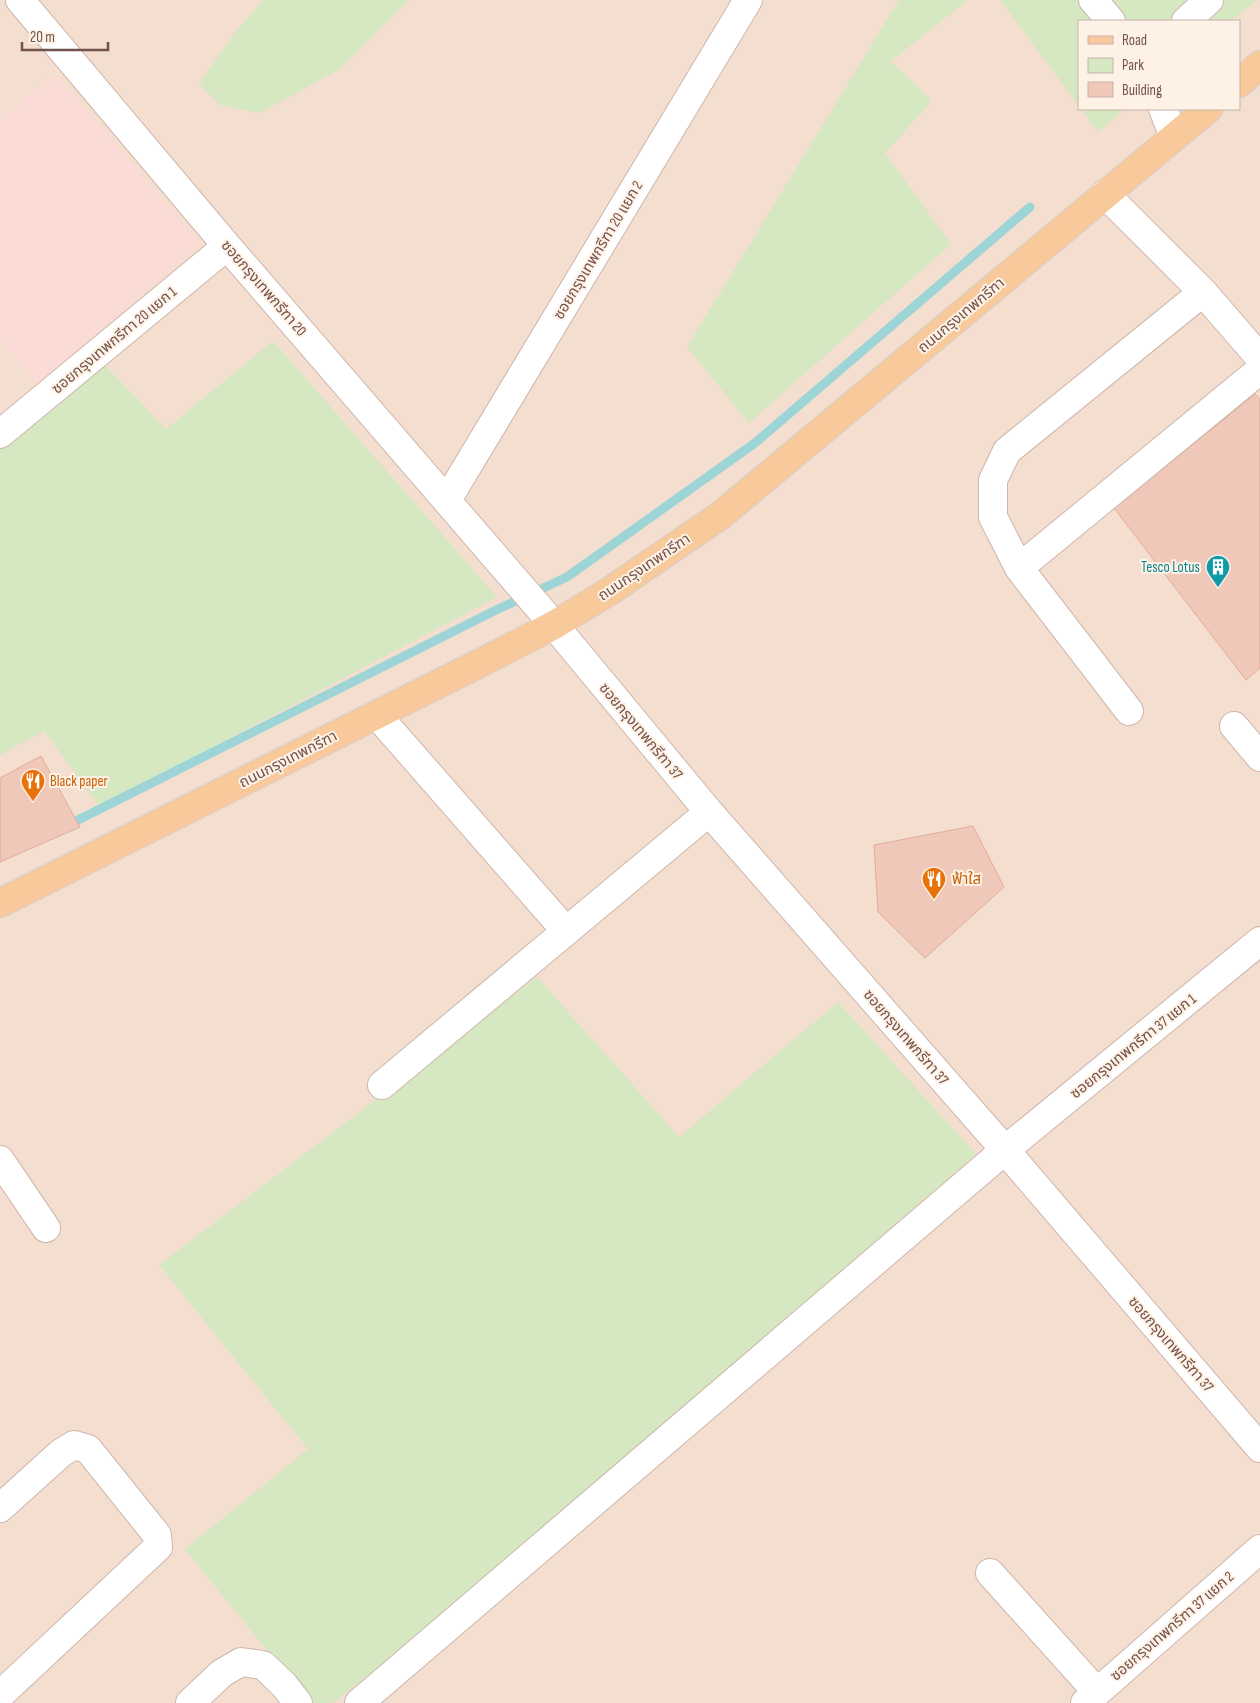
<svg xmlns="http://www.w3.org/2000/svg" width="1260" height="1703" font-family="'Sofia Sans Condensed','Noto Sans Thai',sans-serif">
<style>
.residential{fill:#f3ded0;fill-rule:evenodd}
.commercial{fill:#fbdbd5}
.green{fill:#d6e8c1}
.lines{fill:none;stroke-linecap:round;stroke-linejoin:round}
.stream{stroke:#9dd4d5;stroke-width:9}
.building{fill:#f0c8ba;stroke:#e2ac9b}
.minor-casing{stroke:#ceb6ac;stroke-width:30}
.major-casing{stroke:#d8cfcc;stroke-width:30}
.minor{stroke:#fff;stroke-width:28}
.major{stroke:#f8c99b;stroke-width:28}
.labels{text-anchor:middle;stroke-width:4;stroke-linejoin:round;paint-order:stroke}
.street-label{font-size:15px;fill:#725249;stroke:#fef2e7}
.culture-label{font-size:15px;fill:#0d838f;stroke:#fef2e7;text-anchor:end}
.food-label{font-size:15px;fill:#c56008;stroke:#fef2e7;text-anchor:start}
</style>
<rect width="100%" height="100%" fill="#fbeee1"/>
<path class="residential" d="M0,0H1260V1703H0ZM1079,21H1239V109H1079Z"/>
<path class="commercial" d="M55,73L201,244L37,384L0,341V120Z"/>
<path class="green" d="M264,0H409L340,69L260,113L222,106L199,84L235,32Z
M899,0H968L891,61L932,101L885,153L951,244L749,423L687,347Z
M1000,0H1257L1231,21H1079V106Z
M1081,109H1126L1098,132Z
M273,341L497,597L100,807L44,731L0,755V449L103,363L166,429Z
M537,977L679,1137L838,1002L976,1154L451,1610L333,1703H310L185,1549L308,1449L159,1265Z"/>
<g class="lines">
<path class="stream" d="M66,826L494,611L567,577L755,443L1030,207"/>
</g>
<path class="building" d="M1255,394L1260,399V668L1246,680L1114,508Z
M41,756L80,827L0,862V778Z
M973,826L1004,887L925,958L878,912L874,845Z"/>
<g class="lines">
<defs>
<path id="minor" d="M20,0L227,246L554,625L709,812L1005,1150L1260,1448
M1093,0L1111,21
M1186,21L1209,0
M1163,109L1174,137
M1105,194L1203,292L1260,358
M0,434L227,246
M447,500L748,0
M1019,568L1260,370
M1129,711L1019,568L993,517V480L1007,451L1203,292
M377,715L566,931
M1234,726L1260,757
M382,1085L709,812
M0,1160L46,1228
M0,1508L61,1453L74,1445L88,1449L157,1535L158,1547L0,1695
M990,1573L1097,1692
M190,1703L222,1673L241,1662L263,1665L284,1685L298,1703
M359,1703L1005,1150L1260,941
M1085,1703L1260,1549"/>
<path id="major" d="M1239,83L1260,65
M0,903L482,662L554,625L610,591L721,515L1208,109"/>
</defs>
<use href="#minor" class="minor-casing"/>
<use href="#major" class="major-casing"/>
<use href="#minor" class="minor"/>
<use href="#major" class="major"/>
</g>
<defs>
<symbol id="building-pin" viewBox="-11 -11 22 30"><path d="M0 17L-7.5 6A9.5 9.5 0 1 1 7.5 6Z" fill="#0f9aa8" stroke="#fef2e7"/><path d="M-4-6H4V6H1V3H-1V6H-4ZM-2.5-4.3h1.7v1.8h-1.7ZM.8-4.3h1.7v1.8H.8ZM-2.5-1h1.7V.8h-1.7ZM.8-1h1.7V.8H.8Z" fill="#fff"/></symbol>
<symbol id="restaurant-pin" viewBox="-11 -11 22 30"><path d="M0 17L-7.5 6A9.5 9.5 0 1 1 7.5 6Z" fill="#e8710a" stroke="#fef2e7"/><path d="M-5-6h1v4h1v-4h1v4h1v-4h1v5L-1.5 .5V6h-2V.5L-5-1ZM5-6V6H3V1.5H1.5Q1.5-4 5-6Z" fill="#fff"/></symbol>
</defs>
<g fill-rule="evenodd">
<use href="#building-pin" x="1204" y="553" width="28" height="38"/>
<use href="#restaurant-pin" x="19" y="767" width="28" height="38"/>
<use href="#restaurant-pin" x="920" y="865" width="28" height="38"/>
</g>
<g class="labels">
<g class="street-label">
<text transform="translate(598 250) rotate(-59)" y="5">ซอยกรุงเทพกรีฑา 20 แยก 2</text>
<text transform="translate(264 288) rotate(49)" y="5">ซอยกรุงเทพกรีฑา 20</text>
<text transform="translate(961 315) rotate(-40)" y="5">ถนนกรุงเทพกรีฑา</text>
<text transform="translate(114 340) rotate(-40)" y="5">ซอยกรุงเทพกรีฑา 20 แยก 1</text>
<text transform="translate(644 567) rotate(-34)" y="5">ถนนกรุงเทพกรีฑา</text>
<text transform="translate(641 731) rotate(50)" y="5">ซอยกรุงเทพกรีฑา 37</text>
<text transform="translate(288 759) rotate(-27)" y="5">ถนนกรุงเทพกรีฑา</text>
<text transform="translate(906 1037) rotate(49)" y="5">ซอยกรุงเทพกรีฑา 37</text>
<text transform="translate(1133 1046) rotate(-39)" y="5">ซอยกรุงเทพกรีฑา 37 แยก 1</text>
<text transform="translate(1171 1344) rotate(49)" y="5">ซอยกรุงเทพกรีฑา 37</text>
<text transform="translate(1172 1626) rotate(-41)" y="5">ซอยกรุงเทพกรีฑา 37 แยก 2</text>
</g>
<g class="culture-label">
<text x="1200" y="572">Tesco Lotus</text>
</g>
<g class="food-label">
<text x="50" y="786">Black paper</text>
<text x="952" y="884">ฟ้าใส</text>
</g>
</g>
<rect x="1078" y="20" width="162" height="90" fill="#fef2e7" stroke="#c6b2a8"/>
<rect x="1088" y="36" width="25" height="8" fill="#f8c99b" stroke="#c6b2a8"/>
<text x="1122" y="45" font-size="15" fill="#725249">Road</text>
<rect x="1088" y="58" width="25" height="15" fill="#d6e8c1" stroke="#c6b2a8"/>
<text x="1122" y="70" font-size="15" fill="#725249">Park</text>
<rect x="1088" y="82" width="25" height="15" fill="#f0c8ba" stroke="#c6b2a8"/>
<text x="1122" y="95" font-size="15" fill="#725249">Building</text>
<path d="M22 42v8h86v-8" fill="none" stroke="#725249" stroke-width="2.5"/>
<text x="30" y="42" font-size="15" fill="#725249" stroke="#fef2e7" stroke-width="4" paint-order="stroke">20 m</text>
</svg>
